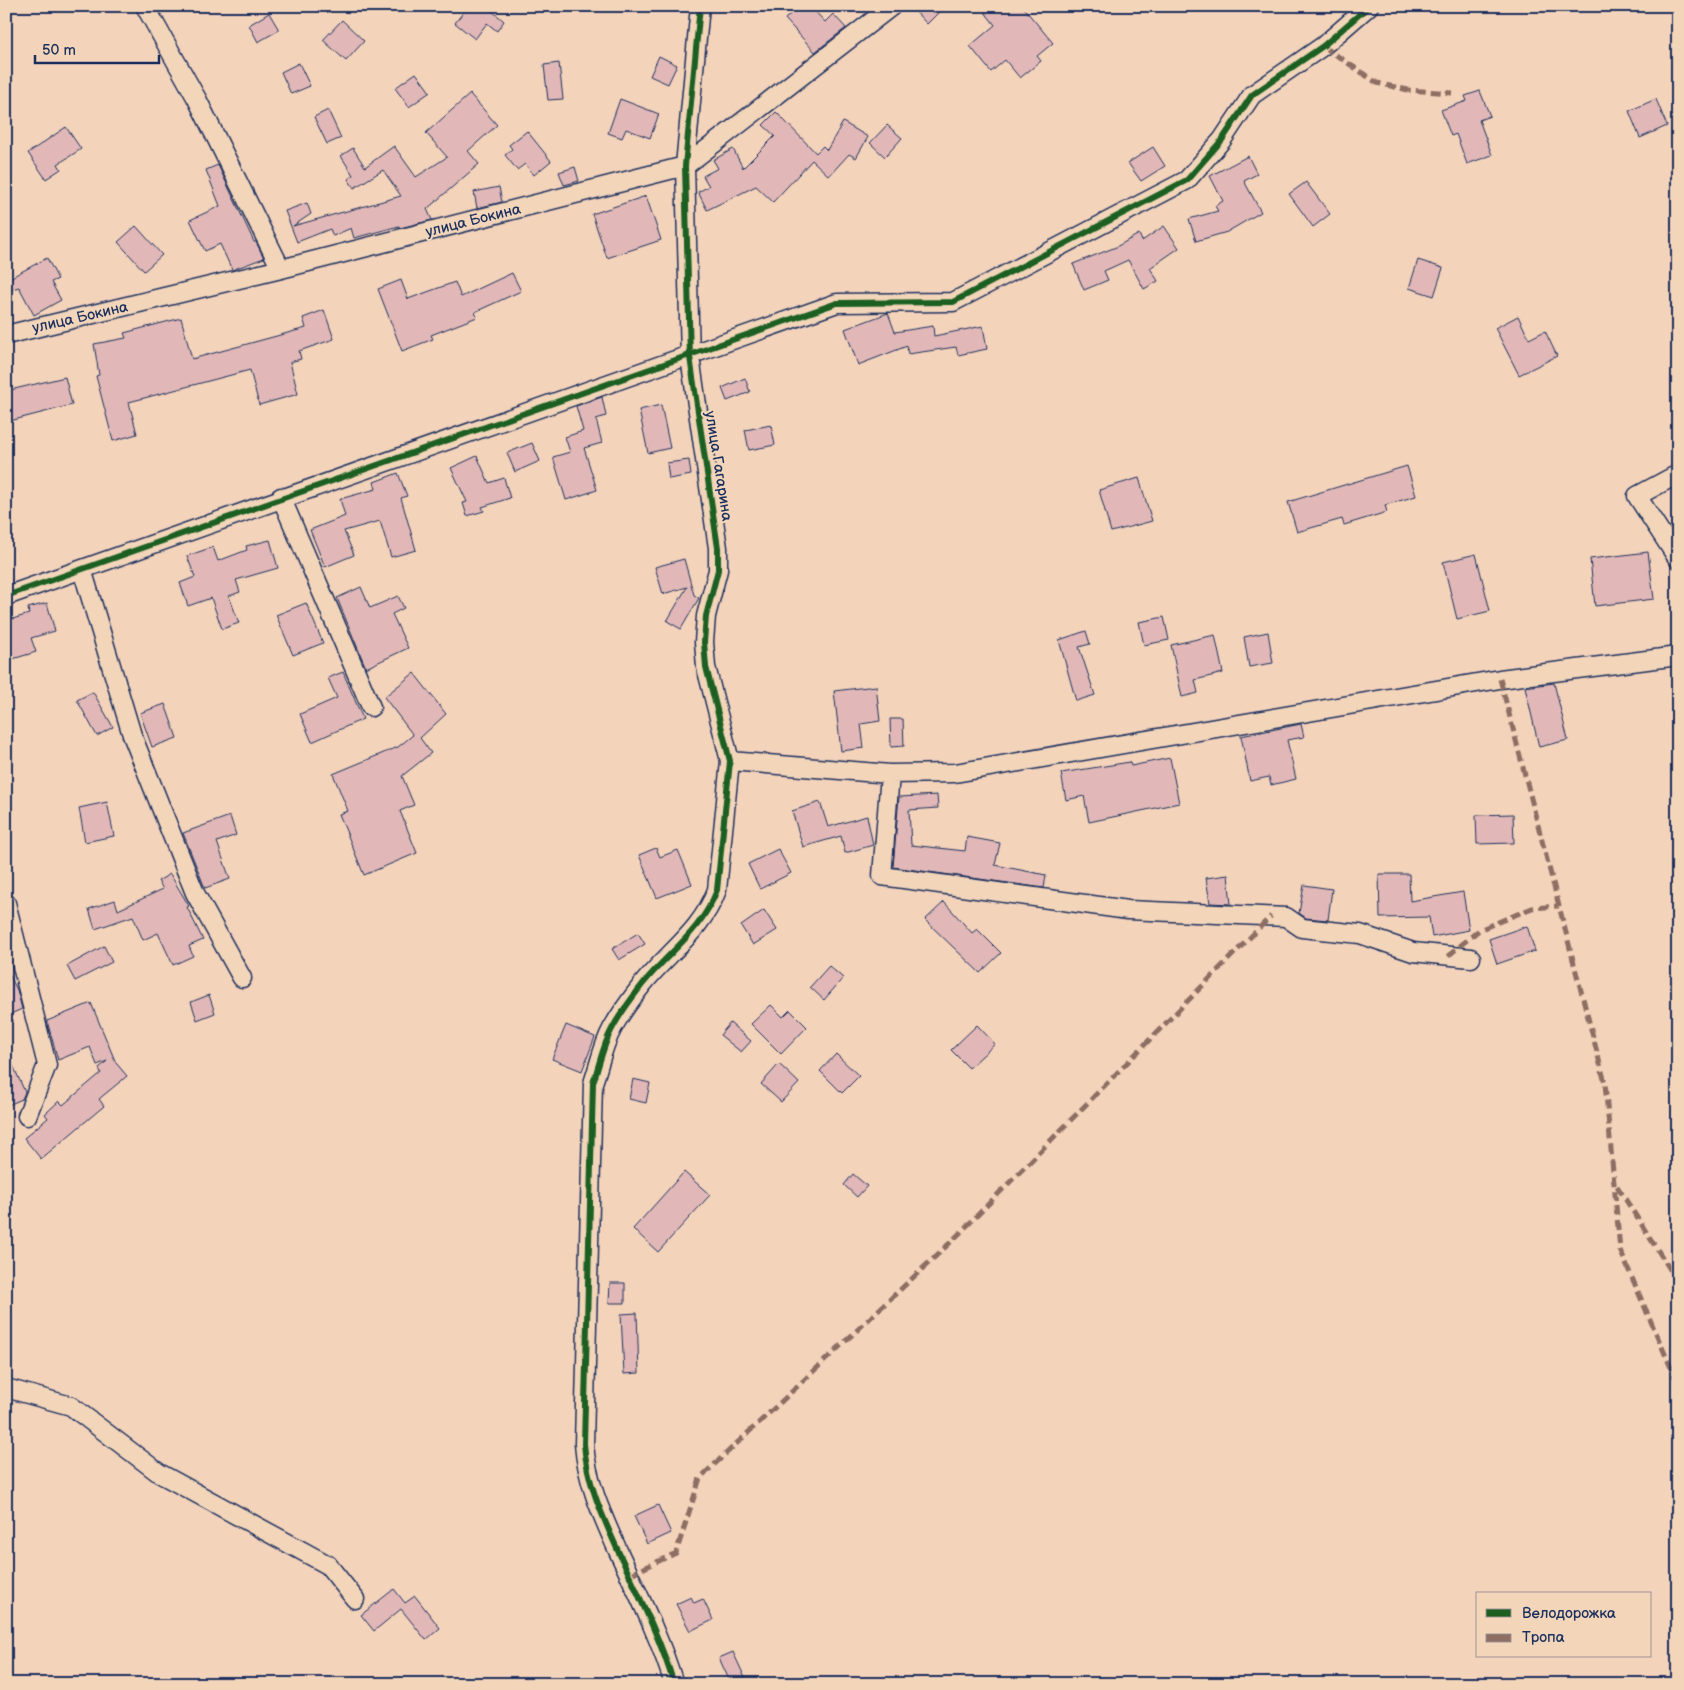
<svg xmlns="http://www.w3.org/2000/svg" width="1684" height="1690" font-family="'Balsamiq Sans',sans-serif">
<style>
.building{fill:#e1b8b7;stroke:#1b2f5e}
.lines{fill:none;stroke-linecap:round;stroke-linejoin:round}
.street-casing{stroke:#1b2f5e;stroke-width:21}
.street{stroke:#f3d6ba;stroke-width:18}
.quiet{stroke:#8d6e63;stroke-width:5;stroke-dasharray:10 5;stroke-linecap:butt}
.cycleway-casing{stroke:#f3d6ba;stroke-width:9}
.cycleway{stroke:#1b5e20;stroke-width:6}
.labels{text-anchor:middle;stroke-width:4;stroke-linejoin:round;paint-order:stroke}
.street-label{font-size:15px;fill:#1b2f5e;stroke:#f3d6ba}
</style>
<rect width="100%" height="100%" fill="#f4d3bb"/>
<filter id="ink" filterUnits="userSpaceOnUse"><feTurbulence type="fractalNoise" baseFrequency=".02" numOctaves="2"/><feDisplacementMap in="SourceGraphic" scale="10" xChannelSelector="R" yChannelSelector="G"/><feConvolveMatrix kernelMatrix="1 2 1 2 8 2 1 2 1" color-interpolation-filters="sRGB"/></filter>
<g filter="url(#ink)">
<path class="building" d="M468,6H486L504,21L497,31L487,23L475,39L455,23Z
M799,6H810L825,22L833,14L846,28L815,52L785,19Z
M910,6H945L927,24Z
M980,6H1022L1053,43L1037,56L1041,61L1020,78L1005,60L991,72L970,46L995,25Z
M269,13L279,30L258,42L249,25Z
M342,20L364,41L346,61L323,40Z
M659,56L677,65L668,84L650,76Z
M299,63L310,86L291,94L281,72Z
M559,63L563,99L548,100L544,65Z
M416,73L430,92L409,107L395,88Z
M1480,91L1490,116L1479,120L1492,155L1467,164L1456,134L1451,136L1441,110L1467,101L1465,96Z
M470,94L497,125L468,151L479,164L427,209L432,220L400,228L399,226L354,238L351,228L333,236L330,229L297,242L285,211L307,203L311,214L293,226L401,196L383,170L354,188L348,179L353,175L341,156L353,148L365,167L394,146L416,177L447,157L426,133Z
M620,99L659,114L650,138L626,129L622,138L608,133Z
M1656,99L1667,126L1640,138L1629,111Z
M328,110L341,138L327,144L314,117Z
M776,112L816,153L823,146L827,150L843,122L868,137L856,158L849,154L829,176L812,160L773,202L756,186L707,210L698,192L709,186L703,176L718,168L713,160L733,149L743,168L775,136L763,125Z
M887,125L902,138L885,157L870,143Z
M66,127L81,149L58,164L61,169L46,179L28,153Z
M527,131L551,161L534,175L525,164L517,170L505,155L512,149L509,145Z
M1153,147L1165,166L1141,181L1128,163Z
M1248,156L1257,174L1244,181L1261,212L1227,232L1196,241L1189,219L1218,211L1215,206L1223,201L1210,176Z
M218,165L254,242H256L264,258L232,270L220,244L205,251L190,220L220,206L206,170Z
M575,167L579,181L564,185L559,172Z
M1306,182L1330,214L1313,227L1289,194Z
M499,187L502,202L477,208L474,192Z
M646,196L661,240L607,258L592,214Z
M136,226L162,255L144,271L118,242Z
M1164,226L1179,248L1150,268L1158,281L1144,289L1128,260L1104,271L1108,280L1084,290L1073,264L1116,247L1139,234L1142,241Z
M47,258L58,279L51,282L61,300L34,315L19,287L6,291V280Z
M1418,260L1443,268L1434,296L1409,288Z
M512,273L521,291L475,312L477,317L431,335L433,339L402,351L378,289L401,280L408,299L455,282L461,297Z
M324,310L334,339L299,351L301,359L290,362L298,394L259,405L250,370L129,402L137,434L113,441L96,376L99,375L94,344L126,338L124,333L181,318L192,359L306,328L303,318Z
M888,313L895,332L933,326L934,336L983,326L987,349L958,355L956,347L908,354L907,346L858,365L845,329Z
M1518,316L1529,339L1545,331L1557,356L1519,375L1495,328Z
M65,377L72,405L6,422V391Z
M745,378L750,392L727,401L722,388Z
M602,397L606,416L596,419L602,443L584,448L597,490L566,500L553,457L570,452L565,437L583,431L576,406Z
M661,405L670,448L648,453L639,410Z
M771,425L775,445L749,450L745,430Z
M532,443L540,461L515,472L507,453Z
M477,456L489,483L504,478L510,498L482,507L484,511L467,516L463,503L467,502L451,468Z
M689,460L691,475L669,479L667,463Z
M1407,466L1416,496L1385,505L1387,512L1344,525L1342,519L1297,532L1288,502Z
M398,473L407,496L401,498L416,550L391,557L380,521L344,531L354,555L325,567L310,530L345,516L340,499L376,489L374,482Z
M1139,478L1152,521L1111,532L1099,490Z
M270,540L278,568L236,580L240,592L229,596L239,623L222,629L211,598L188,606L180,583L195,577L187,556L213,547L218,561L247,550L246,546Z
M1648,552L1654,599L1595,606L1590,559Z
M1476,554L1490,611L1457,619L1443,562Z
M684,559L694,595L699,598L681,629L667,621L687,587L663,594L655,567Z
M361,587L370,608L398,596L404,608L392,614L408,648L366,668L337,598Z
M47,603L55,631L31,638L36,652L6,661V621L29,614L28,608Z
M306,603L323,643L293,655L276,615Z
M1164,617L1169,640L1144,645L1139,622Z
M1086,631L1090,644L1079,647L1095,695L1076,701L1059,640Z
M1268,632L1273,663L1249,667L1244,637Z
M1215,635L1223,673L1195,680L1198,693L1182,697L1171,645Z
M343,672L363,719L312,742L300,714L337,698L328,678Z
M414,673L446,714L420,738L431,753L402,776L414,805L400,811L417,853L364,875L339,814L348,811L333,774L398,747L413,735L384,697Z
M1554,683L1568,740L1539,747L1525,687Z
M876,686L880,721L861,724L864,748L841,751L834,691Z
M93,692L113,727L97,736L77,700Z
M165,704L177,738L152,747L140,713Z
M890,719H903L904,746L891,747Z
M1301,724L1304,737L1287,740L1296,779L1271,785L1269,777L1250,781L1241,736Z
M1170,758L1179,803L1089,822L1084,796L1066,800L1061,773L1130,762L1131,766Z
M937,795L938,808L909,810L911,845L965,851L967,837L1000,843L995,865L1046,875L1044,888L893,867L899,797Z
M107,802L114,836L85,842L79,808Z
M820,802L828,827L867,816L873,845L845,853L841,836L803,847L792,811Z
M1513,814L1514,843L1477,844L1476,815Z
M230,816L236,835L217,842L230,879L205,888L183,833Z
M656,848L660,857L678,850L692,884L657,898L639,855Z
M778,849L791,873L760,889L748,864Z
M170,874L189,906L187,907L203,940L189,946L193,956L173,965L158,933L143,940L133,916L95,929L89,909L115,900L118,910L163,889L158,881Z
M1379,874H1409L1410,901L1463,892L1469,930L1432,937L1429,917L1380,918Z
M1228,875L1231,904L1210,903L1206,878Z
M1304,885L1332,889L1328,920L1306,918L1299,913Z
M944,902L972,933L977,929L1001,953L980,973L925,920Z
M764,910L777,930L753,945L741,926Z
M1527,926L1535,951L1497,964L1489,939Z
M638,933L645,944L619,960L612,949Z
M104,946L112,962L75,981L67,966Z
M829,966L843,978L824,1000L810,987Z
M6,968L17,990L22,1009L6,1016Z
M209,995L215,1013L197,1020L191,1002Z
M91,1003L116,1063L127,1076L99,1099L104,1106L41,1159L24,1138L48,1118L45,1114L59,1101L63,1105L101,1073L99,1068L107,1061L97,1065L90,1047L58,1060L47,1021Z
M771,1005L783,1017L790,1010L807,1027L781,1054L751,1024Z
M730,1023L751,1041L741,1052L720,1035Z
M566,1025L595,1037L582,1071L552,1059Z
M977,1025L995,1044L969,1068L951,1050Z
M6,1050L25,1092L22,1099L6,1106Z
M836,1054L859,1076L842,1093L820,1071Z
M779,1064L799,1083L781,1102L761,1084Z
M633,1079L650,1083L646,1103L629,1099Z
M684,1172L710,1195L658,1252L633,1229Z
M853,1174L867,1186L857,1197L844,1185Z
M610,1283H625V1303H609Z
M637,1313L639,1373L624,1374L621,1314Z
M658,1505L671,1533L647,1544L634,1516Z
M394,1589L405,1603L415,1596L440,1628L426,1640L401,1609L374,1631L361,1615Z
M691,1597L694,1603L703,1599L713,1620L690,1631L676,1604Z
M733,1652L746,1680L738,1684H731L719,1658Z"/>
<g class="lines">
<defs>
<path id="street" d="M145,6L197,99L281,269
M6,335L281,269L685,166L892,6
M1678,474L1637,496L1678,559
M281,497L371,707
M82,569L132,735L195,893L242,978
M6,596L837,303L953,302L1187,180L1222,140L1252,95L1323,46L1369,6
M730,761L890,774L955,773L1500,679L1678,656
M890,774L882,876L1128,910L1286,917L1302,928L1360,934L1413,952L1471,958
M6,903L47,1065L27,1116
M6,1388L71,1406L159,1473L328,1565L355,1599
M674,1684C660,1638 639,1596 619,1553C603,1517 587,1484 584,1444L593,1083C599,1066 603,1045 612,1029C620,1014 631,999 642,985C669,951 701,932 717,890L730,761L706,667L704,642L706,616L718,570V548L690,357L685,166L700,6"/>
</defs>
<use href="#street" class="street-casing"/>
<use href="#street" class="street"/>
<path class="quiet" d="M1323,46L1377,83L1408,90L1452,93
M1500,679L1605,1083L1620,1250L1678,1384
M1448,956L1479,930L1532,908L1559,906
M1617,1186L1678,1282
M629,1575L676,1553L700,1478L954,1239L1271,916"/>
<defs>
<path id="cycleway" d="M6,596L837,303L953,302L1187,180L1222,140L1252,95L1323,46L1369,6
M674,1684C660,1638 639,1596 619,1553C603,1517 587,1484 584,1444L593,1083C599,1066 603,1045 612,1029C620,1014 631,999 642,985C669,951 701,932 717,890L730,761L706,667L704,642L706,616L718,570V548L690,357L685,166L700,6"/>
</defs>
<use href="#cycleway" class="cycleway-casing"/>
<use href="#cycleway" class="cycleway"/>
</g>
</g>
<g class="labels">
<g class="street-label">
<text transform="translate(473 220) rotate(-14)" y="5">улица Бокина</text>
<text transform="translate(80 317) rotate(-13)" y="5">улица Бокина</text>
<text transform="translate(719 466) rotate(81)" y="5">улица Гагарина</text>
</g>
</g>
<rect width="1684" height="1690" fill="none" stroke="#f3d6ba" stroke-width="25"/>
<rect x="12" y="12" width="1659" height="1665" fill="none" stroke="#1b2f5e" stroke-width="2" filter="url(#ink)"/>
<rect x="1476" y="1592" width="175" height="65" fill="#f3d6ba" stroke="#9d9395"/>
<rect x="1486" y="1609" width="25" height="8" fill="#1b5e20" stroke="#9d9395"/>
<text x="1522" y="1618" font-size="15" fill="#1b2f5e">Велодорожка</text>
<rect x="1486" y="1634" width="25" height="8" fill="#8d6e63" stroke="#9d9395"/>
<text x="1522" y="1642" font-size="15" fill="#1b2f5e">Тропа</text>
<path d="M35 55v8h124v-8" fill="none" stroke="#1b2f5e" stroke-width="2.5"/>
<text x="42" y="55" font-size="15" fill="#1b2f5e" stroke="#f3d6ba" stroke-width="4" paint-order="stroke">50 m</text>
</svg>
